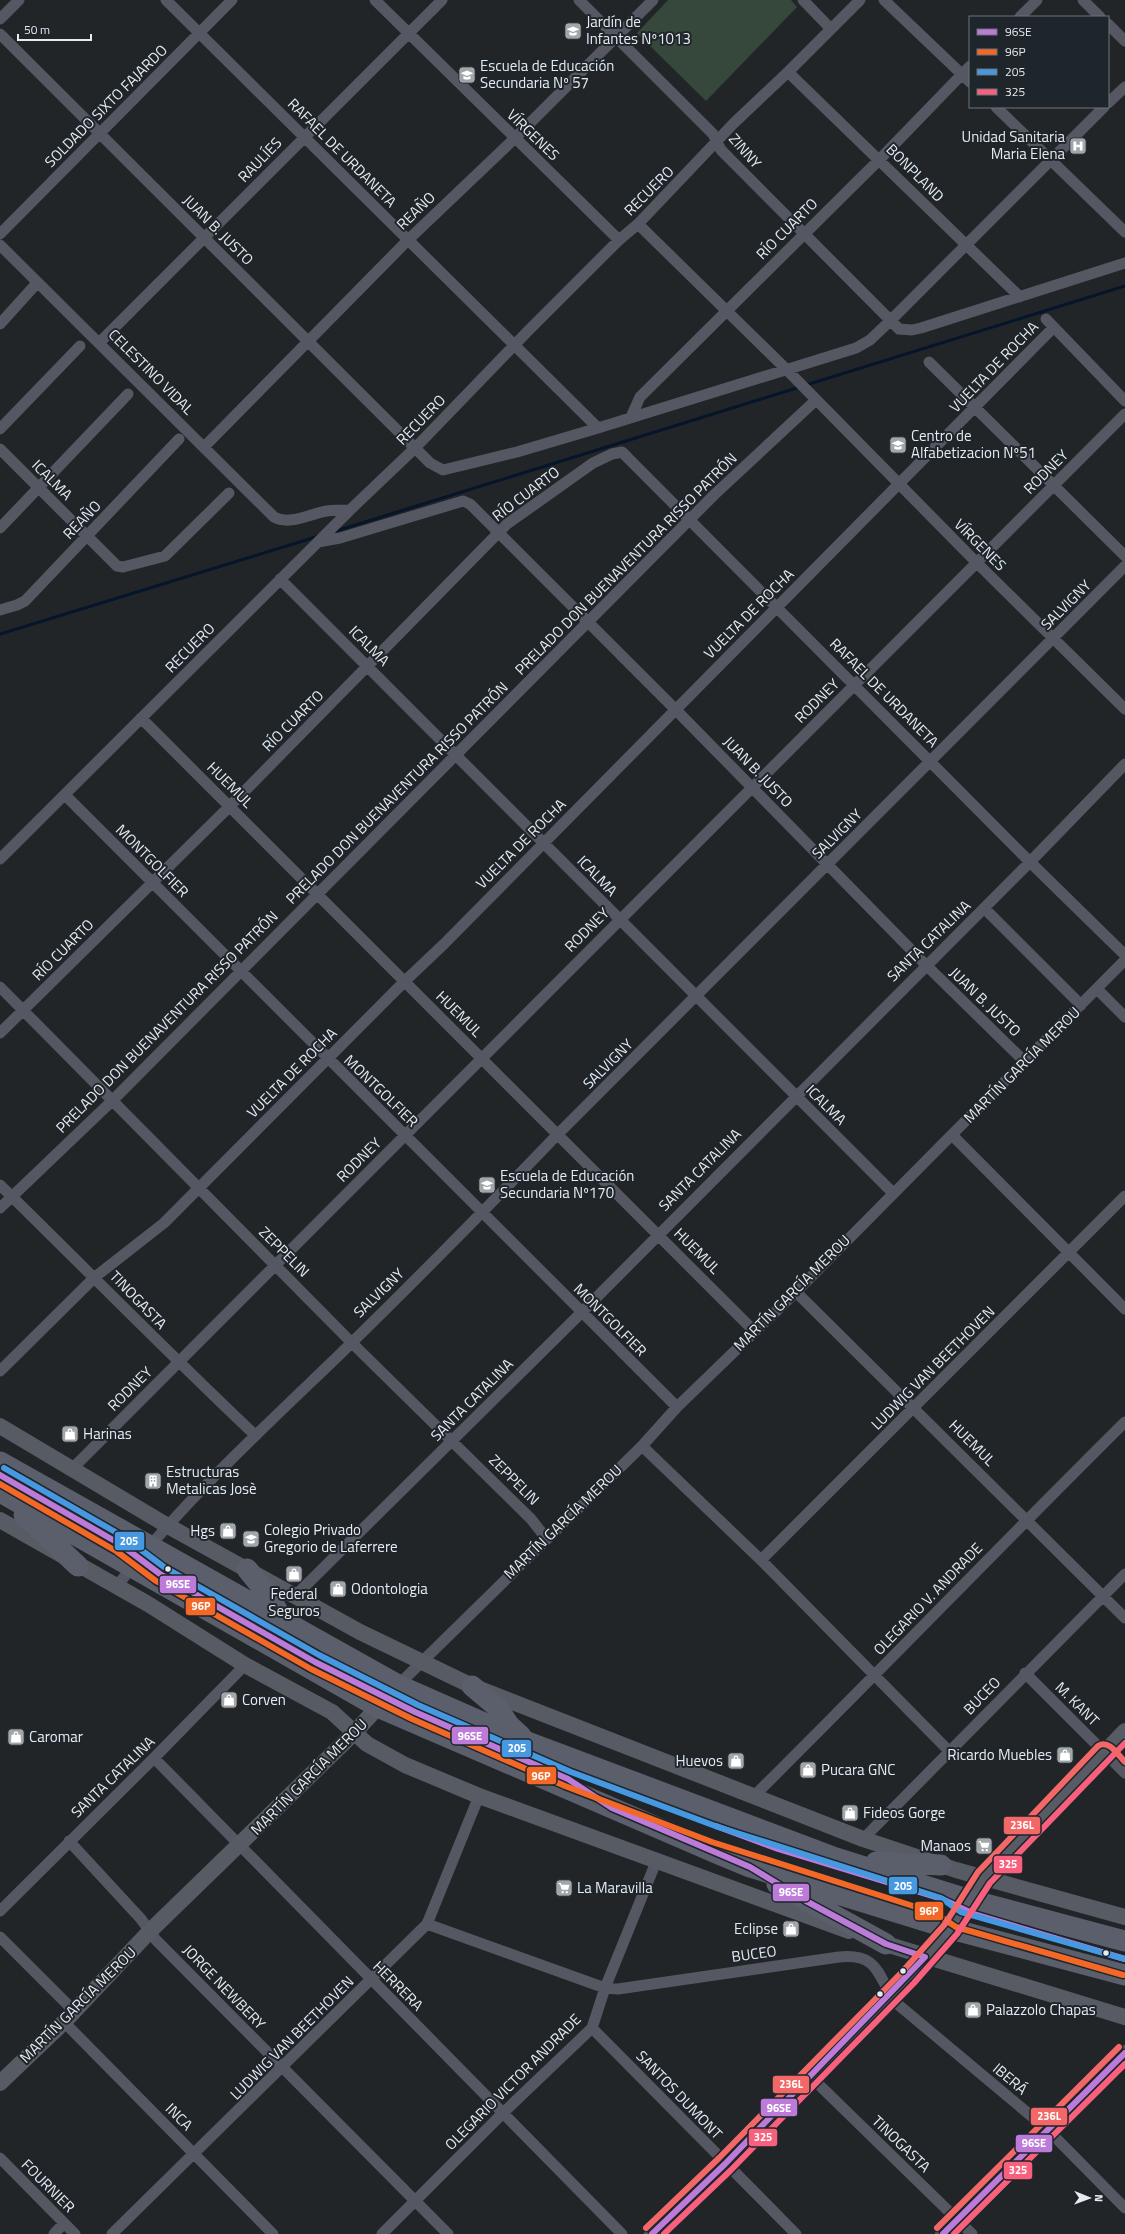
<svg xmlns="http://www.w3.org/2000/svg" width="1125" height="2234" font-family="'Titillium Web',sans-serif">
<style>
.grass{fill:#36483c}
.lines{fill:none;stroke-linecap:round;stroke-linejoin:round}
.stream{stroke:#05152a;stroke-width:3}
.street{stroke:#555862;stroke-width:11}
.secondary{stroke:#575b64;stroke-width:16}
.highway{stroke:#5a5f6b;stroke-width:21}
.bus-1-casing{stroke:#1e252b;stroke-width:9}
.bus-2-casing{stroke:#1e252b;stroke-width:9}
.bus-3-casing{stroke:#1e252b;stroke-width:9}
.bus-4-casing{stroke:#1e252b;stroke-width:9}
.bus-5-casing{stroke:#1e252b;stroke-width:9}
.bus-1{stroke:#bd7bd9;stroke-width:6}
.bus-2{stroke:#f36827;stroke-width:6}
.bus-3{stroke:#4699e1;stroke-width:6}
.bus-4{stroke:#f8607d;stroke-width:6}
.bus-5{stroke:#f46767;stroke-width:6}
.bus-dot{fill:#e7ebef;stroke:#1e252b;stroke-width:1.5}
.labels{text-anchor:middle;stroke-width:4;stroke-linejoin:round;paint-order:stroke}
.poi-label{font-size:15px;fill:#e7ebef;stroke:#1e252b;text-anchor:start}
.street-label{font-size:15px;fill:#e7ebef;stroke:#1e252b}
.line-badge{stroke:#1e252b;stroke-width:1.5}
.badge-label{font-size:11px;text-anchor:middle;font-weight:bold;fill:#fff}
</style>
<rect width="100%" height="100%" fill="#212528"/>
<path class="grass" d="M668,0H791L797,7L706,101L637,33Z"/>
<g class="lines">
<path class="stream" d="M806,385L1125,286
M336,531L800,387
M0,634L319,536"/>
<path class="street" d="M166,0L598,428
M375,0L619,240
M579,0L713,134L721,150L899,329L912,330L921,328L1125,263
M803,0L831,29
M884,0L970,82
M1083,0L1100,17
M1020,17L1037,0
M0,19L19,0
M1108,24L1125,41
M0,34L415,448L430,463L443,470L517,452L598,428L856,348L870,340L890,321L1104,107
M788,72L1020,297
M1108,103L1125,87
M996,107L1125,232
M638,224L786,369L976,562L1125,709
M0,234L232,0
M0,245L274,517C290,526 311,513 327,511C335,510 342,510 350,510
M1046,319L1125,401
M0,324L37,283
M100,342L442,0
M929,362L1125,556
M631,417L640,397L880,159L970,66
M0,429L80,346
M204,447L408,240L514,139L653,0
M0,449L117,566L123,567L165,556L229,493
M0,528L128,394
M318,542L340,538L463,501L470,504L676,710L926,965L1024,1061
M280,579L893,1193
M0,610L17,605L25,601L179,439
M141,718L754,1331
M65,795L677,1407
M0,859L350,510L415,448L527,332L619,240L638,224L734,123L788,72L860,0
M984,908L1081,1005
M0,987L351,1342L531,1519L546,1538
M1097,989L1125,1017
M0,1033L230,806L507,524L593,463L612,454L622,452L1030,862L1125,955
M952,1135L1125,1309
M0,1185C85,1268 168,1353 255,1435
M0,1208L113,1100L715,494L816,400
M796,1292L1125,1618
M0,1371L95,1277L164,1223L405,981L444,944L1053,328
M642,1446L761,1560L949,1751
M72,1469L1125,414
M761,1560L1125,1196
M117,1586C181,1504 259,1432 334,1360C410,1286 484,1211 557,1135L1125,566
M295,1596L581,1313L1030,862L1125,764
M1025,1673L1125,1773
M378,1707L385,1698L642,1446L677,1407L796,1292L1125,960
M154,1758L622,2234
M753,1797C878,1673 1000,1546 1125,1422
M863,1839L1125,1574
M69,1841L141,1919L156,1940L448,2234
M0,1911L154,1758L245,1665
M427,1924L605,1988L618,1989L839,1957C879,1953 877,1975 895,2002L1048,2130L1125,2208
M0,1937L74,2011
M64,2022L273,2234
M592,2028L796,2234
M810,2076L972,2234
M0,2158L75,2234
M54,2234L64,2223
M112,2234L427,1924L479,1796
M382,2234L503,2113L592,2028L605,1988L656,1862"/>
<path class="secondary" d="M0,1426L168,1526L360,1632L472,1686L863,1839L956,1870L1125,1917
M0,1520L148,1604L245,1665L332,1712L367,1744L405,1765L479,1796L849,1931
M876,1941L1125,2017
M0,2083L64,2022L150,1931L354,1733L378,1707
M652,2234L725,2164L908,1977L951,1929L984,1878L1125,1731
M943,2234L1125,2053"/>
<path class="highway" d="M0,1462L398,1685L525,1741L836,1858L970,1900L1125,1941
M0,1492L378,1707L721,1855L750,1867L951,1929L1125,1975
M24,1515L78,1566
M247,1569L269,1596L282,1618
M472,1686L498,1708L509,1725L521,1736
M876,1862L941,1865
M777,1884L886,1944"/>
<defs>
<path id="bus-1" d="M0,1475L120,1544L160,1574L315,1662L415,1712L568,1779L612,1808L750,1867L806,1901L886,1944L925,1957L725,2164L652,2234
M716,1826L778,1849L942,1899L974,1914L1125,1959
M943,2234L1125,2053"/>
<path id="bus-2" d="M0,1484L116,1551L156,1581L311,1669L412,1719L565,1786L712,1842L935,1913L956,1927L1123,1975"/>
<path id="bus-3" d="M4,1468L124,1537L164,1567L319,1655L418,1705L571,1772L718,1827L941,1898L961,1912L1125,1959"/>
<path id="bus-4" d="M664,2234L731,2170L914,1983L957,1934L990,1883L1125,1743
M954,2234L1125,2064"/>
<path id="bus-5" d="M646,2228L719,2158L902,1972L945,1924L978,1872L1098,1746C1109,1739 1118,1755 1125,1762
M937,2228L1119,2047"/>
</defs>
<use href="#bus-1" class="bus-1-casing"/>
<use href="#bus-2" class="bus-2-casing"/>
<use href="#bus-3" class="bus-3-casing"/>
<use href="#bus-4" class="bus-4-casing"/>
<use href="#bus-5" class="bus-5-casing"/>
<use href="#bus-1" class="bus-1"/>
<use href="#bus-2" class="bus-2"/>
<use href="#bus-3" class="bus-3"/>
<use href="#bus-4" class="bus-4"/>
<use href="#bus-5" class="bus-5"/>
</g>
<defs>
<symbol id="school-square" viewBox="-11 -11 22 22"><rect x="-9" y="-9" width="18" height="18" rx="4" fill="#a2a6a9" stroke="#1e252b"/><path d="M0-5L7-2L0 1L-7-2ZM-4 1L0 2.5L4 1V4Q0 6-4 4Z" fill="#fff"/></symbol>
<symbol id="hospital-square" viewBox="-11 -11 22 22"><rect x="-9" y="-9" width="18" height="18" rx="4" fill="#a2a6a9" stroke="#1e252b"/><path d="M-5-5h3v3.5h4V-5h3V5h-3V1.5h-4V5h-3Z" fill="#fff"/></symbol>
<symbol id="shop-square" viewBox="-11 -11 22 22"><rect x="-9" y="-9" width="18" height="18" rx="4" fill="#a2a6a9" stroke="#1e252b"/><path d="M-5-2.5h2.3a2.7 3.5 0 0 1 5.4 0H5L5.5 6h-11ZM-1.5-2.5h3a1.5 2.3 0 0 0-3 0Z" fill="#fff"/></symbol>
<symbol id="building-square" viewBox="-11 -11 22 22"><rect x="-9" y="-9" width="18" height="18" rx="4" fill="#a2a6a9" stroke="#1e252b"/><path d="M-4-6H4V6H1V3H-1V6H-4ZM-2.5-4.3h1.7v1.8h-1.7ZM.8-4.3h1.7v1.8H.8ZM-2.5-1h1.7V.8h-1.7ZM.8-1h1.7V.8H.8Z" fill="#fff"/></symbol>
<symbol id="supermarket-square" viewBox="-11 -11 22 22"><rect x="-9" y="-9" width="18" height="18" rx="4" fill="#a2a6a9" stroke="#1e252b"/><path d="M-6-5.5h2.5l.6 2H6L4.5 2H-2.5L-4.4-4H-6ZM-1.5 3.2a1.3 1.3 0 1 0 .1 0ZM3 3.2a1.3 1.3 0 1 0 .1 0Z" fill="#fff"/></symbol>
</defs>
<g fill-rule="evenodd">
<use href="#school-square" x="563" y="21" width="20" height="20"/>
<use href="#school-square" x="457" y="65" width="20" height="20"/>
<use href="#hospital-square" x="1068" y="136" width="20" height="20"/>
<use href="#school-square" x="888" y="435" width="20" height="20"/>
<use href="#school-square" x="477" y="1175" width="20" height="20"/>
<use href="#shop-square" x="60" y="1424" width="20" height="20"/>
<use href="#building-square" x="143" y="1471" width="20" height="20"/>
<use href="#shop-square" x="218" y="1521" width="20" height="20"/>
<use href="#school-square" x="241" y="1529" width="20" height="20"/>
<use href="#shop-square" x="284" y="1564" width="20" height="20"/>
<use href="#shop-square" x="328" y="1579" width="20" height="20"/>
<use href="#shop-square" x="219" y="1690" width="20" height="20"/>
<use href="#shop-square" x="6" y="1727" width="20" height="20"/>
<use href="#shop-square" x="1055" y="1745" width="20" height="20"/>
<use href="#shop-square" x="726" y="1751" width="20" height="20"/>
<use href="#shop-square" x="798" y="1760" width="20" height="20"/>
<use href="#shop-square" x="840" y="1803" width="20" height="20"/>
<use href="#supermarket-square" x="974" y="1836" width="20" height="20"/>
<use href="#supermarket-square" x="554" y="1878" width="20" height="20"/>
<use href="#shop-square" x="781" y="1919" width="20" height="20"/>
<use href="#shop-square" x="963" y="2000" width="20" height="20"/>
</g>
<g class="bus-dot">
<circle cx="168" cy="1569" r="3.5"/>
<circle cx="1106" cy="1953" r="3.5"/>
<circle cx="903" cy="1971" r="3.5"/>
<circle cx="880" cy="1994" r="3.5"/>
</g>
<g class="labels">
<g class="poi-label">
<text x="586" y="27">Jardín de<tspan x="586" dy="17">Infantes Nº1013</tspan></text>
<text x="480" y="71">Escuela de Educación<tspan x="480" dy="17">Secundaria Nº 57</tspan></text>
<text x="1065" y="142" text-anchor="end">Unidad Sanitaria<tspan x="1065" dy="17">Maria Elena</tspan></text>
<text x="911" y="441">Centro de<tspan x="911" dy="17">Alfabetizacion Nº51</tspan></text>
<text x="500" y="1181">Escuela de Educación<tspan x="500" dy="17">Secundaria Nº170</tspan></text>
<text x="83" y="1439">Harinas</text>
<text x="166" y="1477">Estructuras<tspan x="166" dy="17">Metalicas Josè</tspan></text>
<text x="264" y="1535">Colegio Privado<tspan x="264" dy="17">Gregorio de Laferrere</tspan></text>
<text x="215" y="1536" text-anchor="end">Hgs</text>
<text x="351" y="1594">Odontologia</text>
<text x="294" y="1599" text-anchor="middle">Federal<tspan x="294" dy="17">Seguros</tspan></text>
<text x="242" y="1705">Corven</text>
<text x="29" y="1742">Caromar</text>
<text x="1052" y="1760" text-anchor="end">Ricardo Muebles</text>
<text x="723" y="1766" text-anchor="end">Huevos</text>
<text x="821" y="1775">Pucara GNC</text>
<text x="863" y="1818">Fideos Gorge</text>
<text x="971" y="1851" text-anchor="end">Manaos</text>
<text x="577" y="1893">La Maravilla</text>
<text x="778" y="1934" text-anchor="end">Eclipse</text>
<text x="986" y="2015">Palazzolo Chapas</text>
</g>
<g class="street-label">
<text transform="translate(106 106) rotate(-45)" y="5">SOLDADO SIXTO FAJARDO</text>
<text transform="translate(533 135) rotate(44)" y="5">VÍRGENES</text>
<text transform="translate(745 151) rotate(49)" y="5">ZINNY</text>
<text transform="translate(342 153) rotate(45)" y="5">RAFAEL DE URDANETA</text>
<text transform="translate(260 160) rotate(-46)" y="5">RAULÍES</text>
<text transform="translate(915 173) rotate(45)" y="5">BONPLAND</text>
<text transform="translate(649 191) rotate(-45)" y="5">RECUERO</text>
<text transform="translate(416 211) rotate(-44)" y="5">REAÑO</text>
<text transform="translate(787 229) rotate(-45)" y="5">RÍO CUARTO</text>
<text transform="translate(218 230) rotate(45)" y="5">JUAN B. JUSTO</text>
<text transform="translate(994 367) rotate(-46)" y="5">VUELTA DE ROCHA</text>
<text transform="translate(151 372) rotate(45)" y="5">CELESTINO VIDAL</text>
<text transform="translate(421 420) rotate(-46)" y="5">RECUERO</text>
<text transform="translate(1046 472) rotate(-45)" y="5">RODNEY</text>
<text transform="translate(52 480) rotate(45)" y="5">ICALMA</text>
<text transform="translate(526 494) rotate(-37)" y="5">RÍO CUARTO</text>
<text transform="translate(82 520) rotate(-46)" y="5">REAÑO</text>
<text transform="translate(980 545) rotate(45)" y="5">VÍRGENES</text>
<text transform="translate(626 564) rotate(-45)" y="5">PRELADO DON BUENAVENTURA RISSO PATRÓN</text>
<text transform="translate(1066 605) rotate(-45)" y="5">SALVIGNY</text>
<text transform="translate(749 614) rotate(-45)" y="5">VUELTA DE ROCHA</text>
<text transform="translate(369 646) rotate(45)" y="5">ICALMA</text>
<text transform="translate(190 648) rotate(-45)" y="5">RECUERO</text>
<text transform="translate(884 693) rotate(45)" y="5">RAFAEL DE URDANETA</text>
<text transform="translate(817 701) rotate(-45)" y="5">RODNEY</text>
<text transform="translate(293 721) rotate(-45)" y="5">RÍO CUARTO</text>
<text transform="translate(758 772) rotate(46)" y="5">JUAN B. JUSTO</text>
<text transform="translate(230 785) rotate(45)" y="5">HUEMUL</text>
<text transform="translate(397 793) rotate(-45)" y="5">PRELADO DON BUENAVENTURA RISSO PATRÓN</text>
<text transform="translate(837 834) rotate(-45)" y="5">SALVIGNY</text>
<text transform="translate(521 844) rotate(-45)" y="5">VUELTA DE ROCHA</text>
<text transform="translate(152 861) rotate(45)" y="5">MONTGOLFIER</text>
<text transform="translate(597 876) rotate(46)" y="5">ICALMA</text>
<text transform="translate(587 930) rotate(-45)" y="5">RODNEY</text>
<text transform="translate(929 941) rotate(-44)" y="5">SANTA CATALINA</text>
<text transform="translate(63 950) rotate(-45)" y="5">RÍO CUARTO</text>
<text transform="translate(985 1002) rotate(44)" y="5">JUAN B. JUSTO</text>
<text transform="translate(459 1014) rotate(45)" y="5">HUEMUL</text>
<text transform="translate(167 1022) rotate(-45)" y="5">PRELADO DON BUENAVENTURA RISSO PATRÓN</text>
<text transform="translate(608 1064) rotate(-45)" y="5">SALVIGNY</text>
<text transform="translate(1022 1065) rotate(-45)" y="5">MARTÍN GARCÍA MEROU</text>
<text transform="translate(292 1073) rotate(-45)" y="5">VUELTA DE ROCHA</text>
<text transform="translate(381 1091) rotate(44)" y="5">MONTGOLFIER</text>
<text transform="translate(826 1105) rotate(45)" y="5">ICALMA</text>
<text transform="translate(359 1160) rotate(-45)" y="5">RODNEY</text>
<text transform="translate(700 1170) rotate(-45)" y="5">SANTA CATALINA</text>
<text transform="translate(697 1251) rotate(45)" y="5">HUEMUL</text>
<text transform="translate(284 1252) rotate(45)" y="5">ZEPPELIN</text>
<text transform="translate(379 1293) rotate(-44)" y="5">SALVIGNY</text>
<text transform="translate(792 1293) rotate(-45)" y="5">MARTÍN GARCÍA MEROU</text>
<text transform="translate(138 1300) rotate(46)" y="5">TINOGASTA</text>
<text transform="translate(610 1320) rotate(45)" y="5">MONTGOLFIER</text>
<text transform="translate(933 1368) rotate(-45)" y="5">LUDWIG VAN BEETHOVEN</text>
<text transform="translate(130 1389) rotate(-45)" y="5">RODNEY</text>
<text transform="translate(472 1400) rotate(-45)" y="5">SANTA CATALINA</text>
<text transform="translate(972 1443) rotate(45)" y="5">HUEMUL</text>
<text transform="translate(514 1480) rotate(45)" y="5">ZEPPELIN</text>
<text transform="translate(563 1522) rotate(-44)" y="5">MARTÍN GARCÍA MEROU</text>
<text transform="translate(928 1599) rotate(-46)" y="5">OLEGARIO V. ANDRADE</text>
<text transform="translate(982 1696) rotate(-46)" y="5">BUCEO</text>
<text transform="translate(1077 1704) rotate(45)" y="5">M. KANT</text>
<text transform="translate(113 1777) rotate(-44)" y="5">SANTA CATALINA</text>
<text transform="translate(309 1777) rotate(-45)" y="5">MARTÍN GARCÍA MEROU</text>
<text transform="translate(754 1954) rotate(-8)" y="5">BUCEO</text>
<text transform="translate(398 1986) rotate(45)" y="5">HERRERA</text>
<text transform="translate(224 1987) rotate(46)" y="5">JORGE NEWBERY</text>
<text transform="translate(78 2005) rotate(-45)" y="5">MARTÍN GARCÍA MEROU</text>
<text transform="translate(292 2038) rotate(-45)" y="5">LUDWIG VAN BEETHOVEN</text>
<text transform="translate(1010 2079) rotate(40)" y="5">IBERÁ</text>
<text transform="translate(513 2082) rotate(-45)" y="5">OLEGARIO VICTOR ANDRADE</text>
<text transform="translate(679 2095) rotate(46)" y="5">SANTOS DUMONT</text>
<text transform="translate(179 2117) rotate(45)" y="5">INCA</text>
<text transform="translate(901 2144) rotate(44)" y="5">TINOGASTA</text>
<text transform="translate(48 2186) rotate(45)" y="5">FOURNIER</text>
</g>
</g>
<g class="line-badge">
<rect x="114" y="1531" width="31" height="20" rx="4" fill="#4699e1"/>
<rect x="159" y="1575" width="38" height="19" rx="4" fill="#bd7bd9"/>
<rect x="185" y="1597" width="31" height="19" rx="4" fill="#f36827"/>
<rect x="451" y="1726" width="38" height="19" rx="4" fill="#bd7bd9"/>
<rect x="501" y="1739" width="31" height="19" rx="4" fill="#4699e1"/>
<rect x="526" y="1766" width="31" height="19" rx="4" fill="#f36827"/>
<rect x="1003" y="1816" width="38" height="19" rx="4" fill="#f46767"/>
<rect x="993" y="1855" width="30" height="19" rx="4" fill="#f8607d"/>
<rect x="888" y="1876" width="30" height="19" rx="4" fill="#4699e1"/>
<rect x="772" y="1883" width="38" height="19" rx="4" fill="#bd7bd9"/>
<rect x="914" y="1901" width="30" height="20" rx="4" fill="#f36827"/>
<rect x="772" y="2075" width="38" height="19" rx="4" fill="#f46767"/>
<rect x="760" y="2098" width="38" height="19" rx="4" fill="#bd7bd9"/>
<rect x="1030" y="2107" width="38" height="19" rx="4" fill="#f46767"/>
<rect x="748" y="2128" width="30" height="19" rx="4" fill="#f8607d"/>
<rect x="1015" y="2134" width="38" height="19" rx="4" fill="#bd7bd9"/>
<rect x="1003" y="2161" width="30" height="19" rx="4" fill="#f8607d"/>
</g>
<g class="badge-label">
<text x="129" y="1545">205</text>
<text x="178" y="1588">96SE</text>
<text x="201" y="1610">96P</text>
<text x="470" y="1740">96SE</text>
<text x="517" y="1752">205</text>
<text x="541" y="1780">96P</text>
<text x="1022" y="1829">236L</text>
<text x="1008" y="1868">325</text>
<text x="903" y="1890">205</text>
<text x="791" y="1896">96SE</text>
<text x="929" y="1915">96P</text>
<text x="791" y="2088">236L</text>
<text x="779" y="2112">96SE</text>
<text x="1049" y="2120">236L</text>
<text x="763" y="2141">325</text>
<text x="1034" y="2147">96SE</text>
<text x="1018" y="2174">325</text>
</g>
<rect x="969" y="16" width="140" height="92" fill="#1e252b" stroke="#6e7479"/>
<rect x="977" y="29" width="20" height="6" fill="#bd7bd9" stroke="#6e7479"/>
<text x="1005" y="36" font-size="12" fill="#e7ebef">96SE</text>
<rect x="977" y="49" width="20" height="6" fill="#f36827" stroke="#6e7479"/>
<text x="1005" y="56" font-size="12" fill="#e7ebef">96P</text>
<rect x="977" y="69" width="20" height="6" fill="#4699e1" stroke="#6e7479"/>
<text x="1005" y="76" font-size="12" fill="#e7ebef">205</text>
<rect x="977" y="89" width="20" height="6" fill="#f8607d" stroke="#6e7479"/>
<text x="1005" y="96" font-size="12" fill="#e7ebef">325</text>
<g transform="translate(1089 2198) rotate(91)" stroke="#1e252b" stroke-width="3" paint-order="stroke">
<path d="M0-3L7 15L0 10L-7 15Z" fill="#e7ebef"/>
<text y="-6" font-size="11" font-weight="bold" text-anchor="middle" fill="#e7ebef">N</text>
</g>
<path d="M18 34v6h73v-6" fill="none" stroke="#e7ebef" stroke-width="2"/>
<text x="24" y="34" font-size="12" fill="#e7ebef" stroke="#1e252b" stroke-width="3" paint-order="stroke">50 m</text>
</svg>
